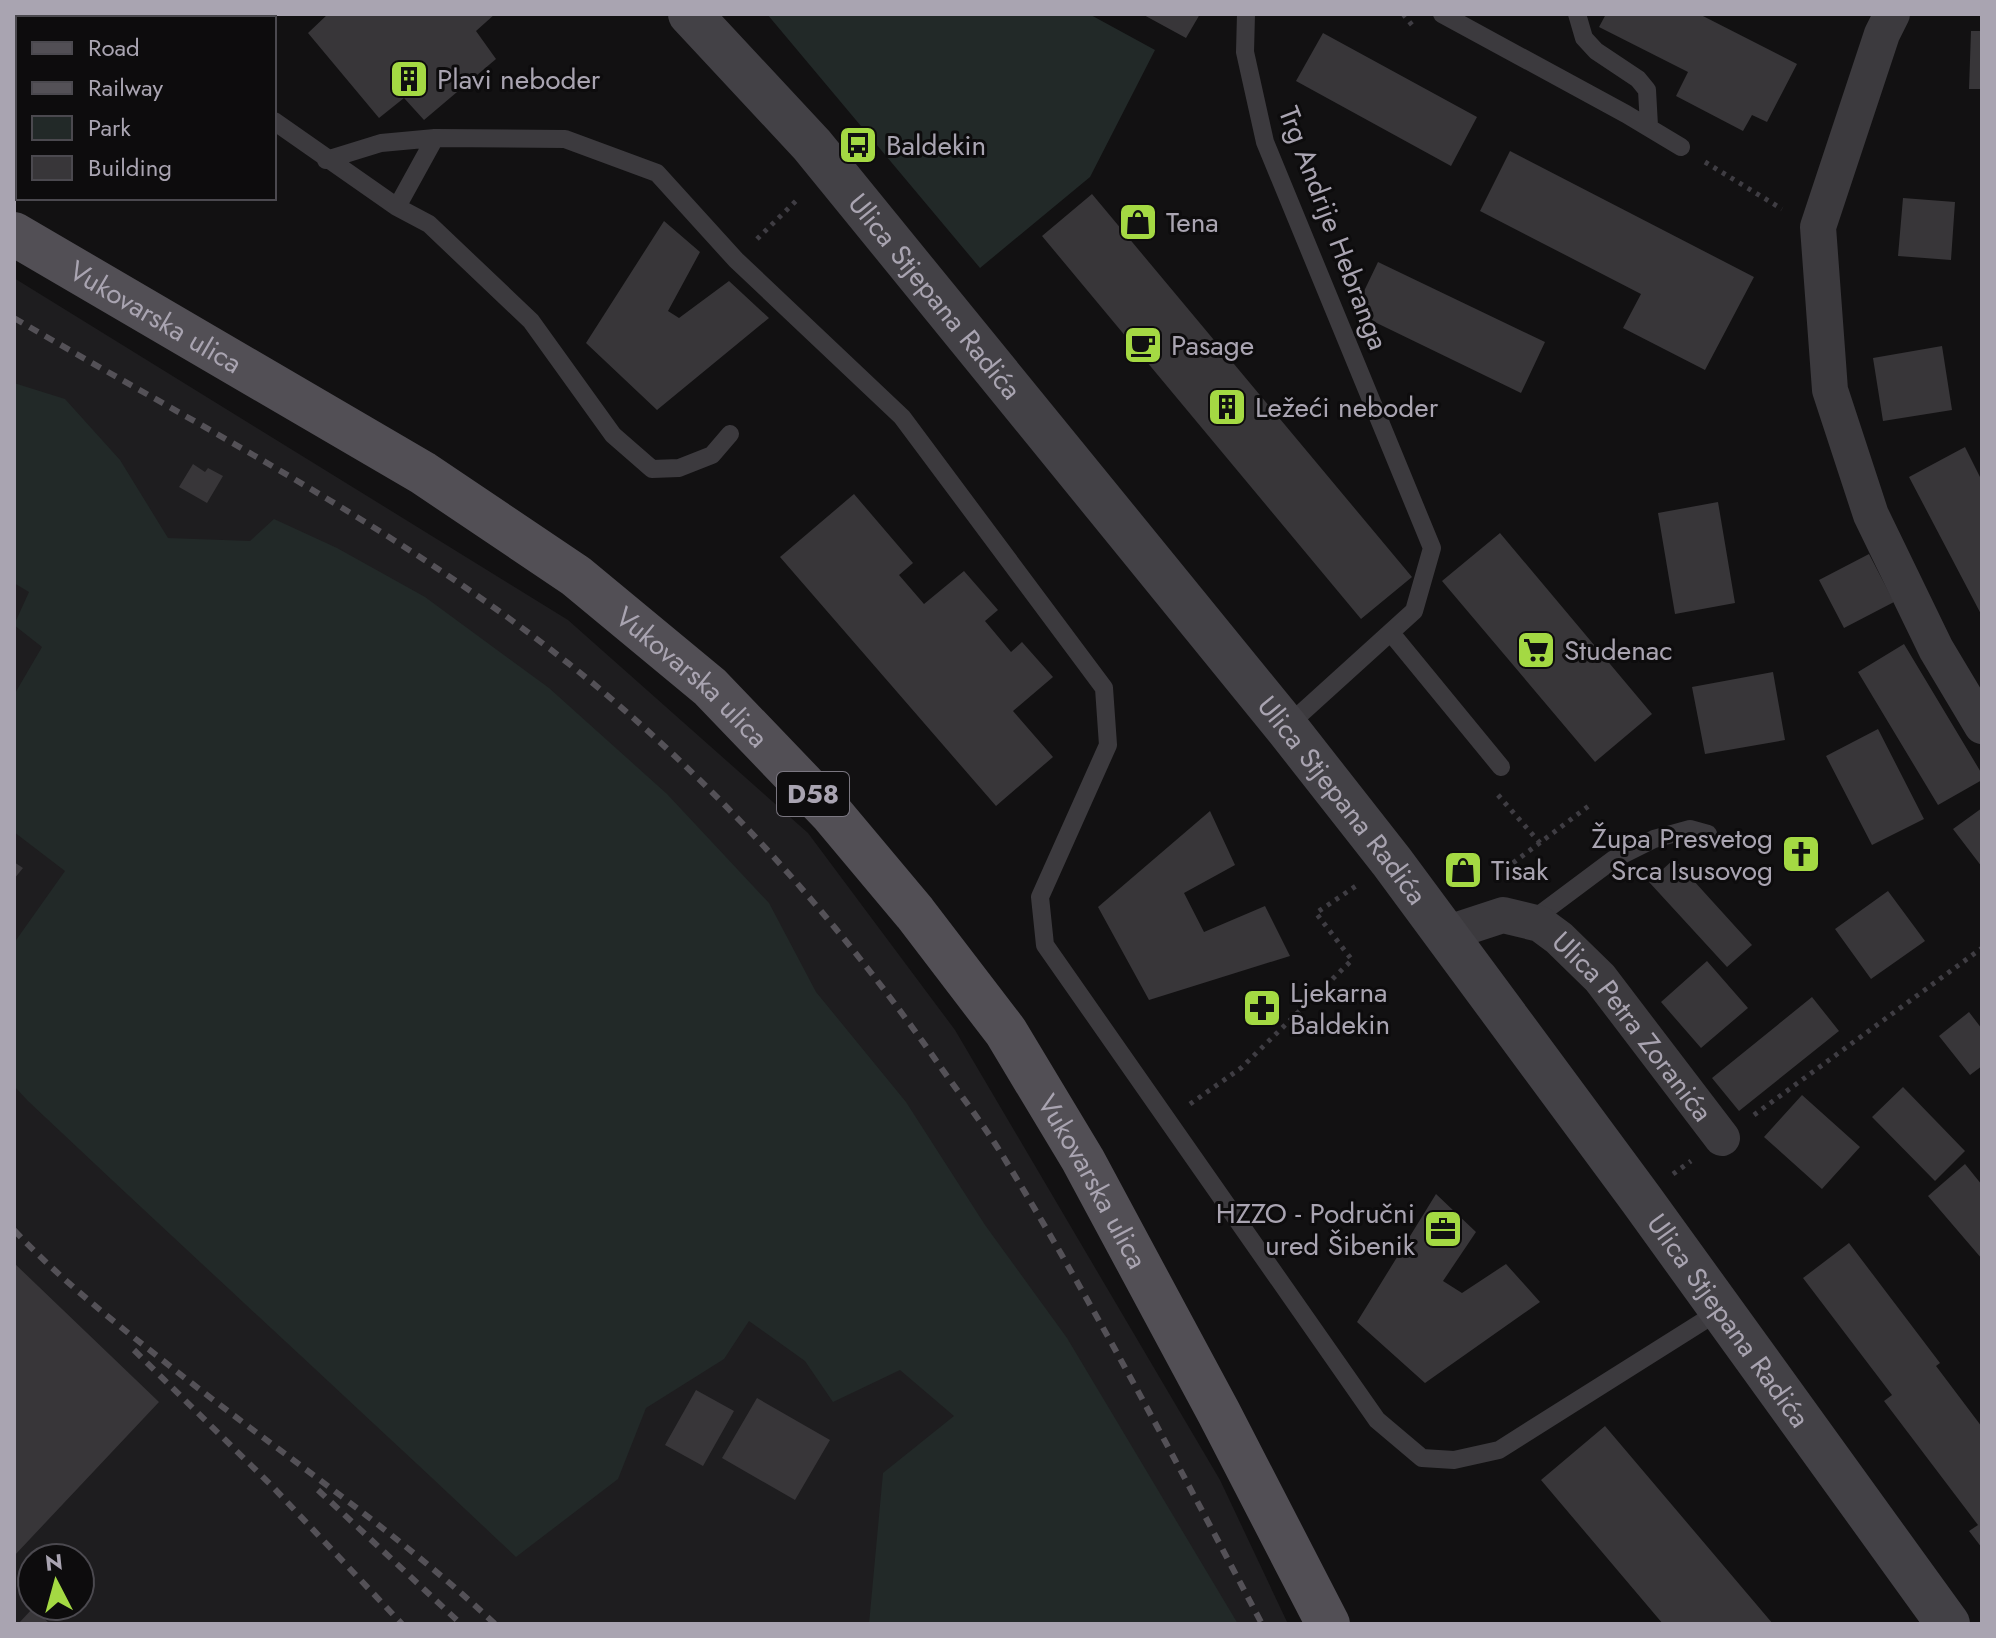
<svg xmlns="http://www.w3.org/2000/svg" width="1996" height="1638" font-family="Jost,sans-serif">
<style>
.built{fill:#1e1d1f;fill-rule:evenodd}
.green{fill:#222928}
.building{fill:#383639}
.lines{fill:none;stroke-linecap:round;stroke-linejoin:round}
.path{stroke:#3f3d43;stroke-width:5;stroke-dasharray:4 6;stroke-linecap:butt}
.lane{stroke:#3c3a3e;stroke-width:18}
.street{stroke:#3c3a3e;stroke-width:36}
.secondary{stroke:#434146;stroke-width:44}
.primary{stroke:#524f55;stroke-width:44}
.rail{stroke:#545157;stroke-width:6;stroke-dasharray:10 8;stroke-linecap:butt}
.labels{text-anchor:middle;stroke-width:6;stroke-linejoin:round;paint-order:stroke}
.shield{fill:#0d0c0d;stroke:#7a7680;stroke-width:2}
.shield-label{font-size:26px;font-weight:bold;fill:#a9a4b1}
.poi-label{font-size:28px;fill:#a9a4b1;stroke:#0d0c0d;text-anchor:start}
.street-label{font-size:28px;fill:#a9a4b1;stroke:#0d0c0d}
</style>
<rect width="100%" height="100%" fill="#121112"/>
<path class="built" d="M14,278L568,620L808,833L955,1030L1220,1480L1288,1624H14ZM32,1558H80V1606H32Z"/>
<path class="green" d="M767,14H1089L1155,50L1090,177L980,268Z
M14,383L65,399L120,460L168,538L250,541L274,519L337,548L425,597L549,688L667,794L769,903L816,992L906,1102L985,1225L1067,1338L1238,1624H869L883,1473L954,1416L900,1370L833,1402L805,1361L749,1321L724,1359L646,1408L618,1479L516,1557C354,1404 190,1254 28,1101L14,1086V943L65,871L14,832V695L42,647L14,625L29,592L14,583Z"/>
<path class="building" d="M328,14H495L476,31L496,59L424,120L404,98L379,118L308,33Z
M1142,14H1200L1186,38Z
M1606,14H1699L1797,64L1767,122L1752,115L1743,131L1676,96L1688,72L1599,27Z
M1971,31H1982V89H1969Z
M1323,33L1477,117L1451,166L1296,81Z
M1510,151L1754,277L1705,370L1623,328L1641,294L1480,211Z
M1092,194L1412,577L1361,619L1042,236Z
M1903,198L1955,202L1951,260L1898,256Z
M664,221L700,252L668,311L679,318L729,281L769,318L657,410L586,343Z
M1378,262L1545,342L1521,393L1354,312Z
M1942,346L1952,410L1883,421L1873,358Z
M1965,447L1982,481V616L1909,477Z
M193,464L205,472L208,468L223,476L207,503L179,487Z
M854,494L913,563L899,575L924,604L964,571L998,610L985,621L1011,652L1022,642L1053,677L1013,711L1053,757L996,806L780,557Z
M1718,502L1735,603L1675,614L1658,513Z
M1500,533L1652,714L1595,762L1442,581Z
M1869,554L1894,602L1844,628L1819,580Z
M1904,644L1982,774V780L1938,805L1858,672Z
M1773,672L1785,740L1705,754L1692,687Z
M1878,729L1924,819L1872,845L1826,756Z
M1982,808V867L1953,829Z
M1210,811L1235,865L1184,893L1204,932L1265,906L1290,956L1149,1000L1098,907Z
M1674,859L1752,945L1727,967L1649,882Z
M14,862L23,868L14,879Z
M1888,891L1925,941L1871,979L1835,929Z
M1707,961L1748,1008L1701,1048L1661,1002Z
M1812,997L1839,1031L1739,1111L1712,1078Z
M1969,1012L1982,1029V1066L1970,1075L1939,1036Z
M1903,1087L1965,1151L1935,1181L1872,1117Z
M1802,1095L1860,1147L1822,1189L1764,1137Z
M1965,1164L1982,1185V1259L1928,1196Z
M1436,1194L1476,1232L1443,1281L1462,1293L1506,1264L1540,1302L1425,1383L1357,1322Z
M1849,1243L1940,1363L1936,1366L1982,1427V1548L1969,1531L1978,1525L1884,1401L1892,1395L1803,1278Z
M14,1263L159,1402L14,1556Z
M696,1390L734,1411L703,1466L665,1445Z
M757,1398L830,1440L795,1500L722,1458Z
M1605,1426L1773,1624H1663L1541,1480Z
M33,1608L50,1624H18Z"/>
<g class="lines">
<path class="path" d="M1403,14L1412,25
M1705,162L1782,209
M757,239L799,198
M1498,795L1540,843
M1497,875L1590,805
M1190,1104L1241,1068L1352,960L1316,913L1356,886
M1754,1115L1982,948
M1673,1174L1691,1161"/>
<path class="lane" d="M95,14L96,18
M198,14L201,18
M1246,14L1245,52L1265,142L1432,548L1414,611L1286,727
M1442,14L1626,114L1681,147
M1577,14L1584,38L1596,51L1638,79L1647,90L1649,126
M274,121L397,207L429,224L531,321L613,435L652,469L679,468L712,455L730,434
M326,160L381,143L435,138L565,139L657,173L736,260L902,417L1104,688L1108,745L1040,897L1045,945L1377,1420L1422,1458L1454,1460L1499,1450L1721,1310
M397,207L435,138
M1391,633L1501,767
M1531,921L1614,859L1654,839L1690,829L1708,834"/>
<g class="street">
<path d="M1892,14L1882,34L1818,227L1830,390L1871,515L1936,649L1982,726"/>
<path id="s1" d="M1445,934L1503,915L1540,924L1559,938L1600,978L1722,1138"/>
</g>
<path class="secondary" id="s2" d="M690,14L812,145L1286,727L1392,862L1641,1199L1948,1624"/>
<path class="primary" id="s3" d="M14,234L423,473L576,576L710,687L832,814L915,913L1006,1032L1083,1160L1219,1413L1328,1624"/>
<path class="rail" d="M14,318C211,433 419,539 595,685C728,796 843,927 942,1069C962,1097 983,1124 1001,1153C1095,1306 1178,1465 1262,1624
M14,1230C59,1278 109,1318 161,1359C272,1448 391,1526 495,1624
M134,1350L271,1485L402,1624
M318,1490L461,1624"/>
</g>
<defs>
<symbol id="building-square" viewBox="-11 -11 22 22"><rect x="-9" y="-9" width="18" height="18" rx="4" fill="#a4d943" stroke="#0d0c0d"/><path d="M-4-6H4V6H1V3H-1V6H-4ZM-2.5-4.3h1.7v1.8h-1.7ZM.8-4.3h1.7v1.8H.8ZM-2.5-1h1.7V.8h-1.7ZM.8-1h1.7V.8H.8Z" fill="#111"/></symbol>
<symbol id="bus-square" viewBox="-11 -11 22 22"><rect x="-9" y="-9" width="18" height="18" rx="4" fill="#a4d943" stroke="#0d0c0d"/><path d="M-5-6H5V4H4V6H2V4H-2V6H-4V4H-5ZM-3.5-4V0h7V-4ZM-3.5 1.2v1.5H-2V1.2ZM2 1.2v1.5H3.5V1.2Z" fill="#111"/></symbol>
<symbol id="shop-square" viewBox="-11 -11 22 22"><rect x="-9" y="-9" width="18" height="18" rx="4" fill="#a4d943" stroke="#0d0c0d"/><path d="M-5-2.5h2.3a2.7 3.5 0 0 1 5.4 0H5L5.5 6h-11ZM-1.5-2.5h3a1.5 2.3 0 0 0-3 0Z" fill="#111"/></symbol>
<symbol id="cafe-square" viewBox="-11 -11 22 22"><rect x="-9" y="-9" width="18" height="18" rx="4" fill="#a4d943" stroke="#0d0c0d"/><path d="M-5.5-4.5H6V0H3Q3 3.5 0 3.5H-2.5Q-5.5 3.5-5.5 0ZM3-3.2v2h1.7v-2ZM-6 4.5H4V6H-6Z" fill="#111"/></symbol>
<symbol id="supermarket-square" viewBox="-11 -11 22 22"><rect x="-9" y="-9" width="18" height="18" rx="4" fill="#a4d943" stroke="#0d0c0d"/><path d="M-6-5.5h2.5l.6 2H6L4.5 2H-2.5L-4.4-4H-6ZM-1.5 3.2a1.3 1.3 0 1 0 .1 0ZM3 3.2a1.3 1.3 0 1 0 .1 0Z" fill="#111"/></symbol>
<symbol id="church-square" viewBox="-11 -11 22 22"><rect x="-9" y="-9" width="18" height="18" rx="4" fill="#a4d943" stroke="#0d0c0d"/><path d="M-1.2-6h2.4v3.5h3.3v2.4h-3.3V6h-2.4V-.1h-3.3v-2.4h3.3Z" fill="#111"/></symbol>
<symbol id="pharmacy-square" viewBox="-11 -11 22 22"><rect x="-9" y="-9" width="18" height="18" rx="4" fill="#a4d943" stroke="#0d0c0d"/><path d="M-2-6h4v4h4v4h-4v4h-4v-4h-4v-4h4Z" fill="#111"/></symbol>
<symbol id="office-square" viewBox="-11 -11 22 22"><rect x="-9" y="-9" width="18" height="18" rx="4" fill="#a4d943" stroke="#0d0c0d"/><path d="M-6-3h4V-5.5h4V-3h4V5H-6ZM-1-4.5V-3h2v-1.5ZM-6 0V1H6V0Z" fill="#111"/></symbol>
</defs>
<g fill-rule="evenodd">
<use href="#building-square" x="387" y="57" width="44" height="44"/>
<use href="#bus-square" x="836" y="123" width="44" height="44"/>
<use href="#shop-square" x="1116" y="200" width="44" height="44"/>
<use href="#cafe-square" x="1121" y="323" width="44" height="44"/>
<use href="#building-square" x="1205" y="385" width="44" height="44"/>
<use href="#supermarket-square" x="1514" y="628" width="44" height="44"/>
<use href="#church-square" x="1779" y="832" width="44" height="44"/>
<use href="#shop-square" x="1441" y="848" width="44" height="44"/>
<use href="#pharmacy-square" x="1240" y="986" width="44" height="44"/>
<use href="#office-square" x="1421" y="1207" width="44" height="44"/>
</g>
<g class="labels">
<rect class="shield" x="777" y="772" width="72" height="44" rx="6"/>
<g class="shield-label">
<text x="813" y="803">D58</text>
</g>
<g class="poi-label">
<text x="437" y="89">Plavi neboder</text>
<text x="886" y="155">Baldekin</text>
<text x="1166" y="232">Tena</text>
<text x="1171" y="355">Pasage</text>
<text x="1255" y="417">Ležeći neboder</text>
<text x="1564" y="660">Studenac</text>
<text x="1773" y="848" text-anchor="end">Župa Presvetog<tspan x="1773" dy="32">Srca Isusovog</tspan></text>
<text x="1491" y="880">Tisak</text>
<text x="1290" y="1002">Ljekarna<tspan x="1290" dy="32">Baldekin</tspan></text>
<text x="1415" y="1223" text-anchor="end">HZZO - Područni<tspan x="1415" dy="32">ured Šibenik</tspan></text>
</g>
<g class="street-label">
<text transform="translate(1334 228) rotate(69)" y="10">Trg Andrije Hebranga</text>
<text dy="10" stroke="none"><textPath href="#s2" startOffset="374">Ulica Stjepana Radića</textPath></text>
<text dy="10" stroke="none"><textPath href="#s3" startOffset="164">Vukovarska ulica</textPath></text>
<text dy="10" stroke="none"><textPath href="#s3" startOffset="812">Vukovarska ulica</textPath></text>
<text dy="10" stroke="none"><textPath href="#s2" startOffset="1022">Ulica Stjepana Radića</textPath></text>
<text dy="10" stroke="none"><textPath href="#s1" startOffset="238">Ulica Petra Zoranića</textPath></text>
<text dy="10" stroke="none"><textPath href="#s3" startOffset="1460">Vukovarska ulica</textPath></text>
<text dy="10" stroke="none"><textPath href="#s2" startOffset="1670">Ulica Stjepana Radića</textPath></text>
</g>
</g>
<rect width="1996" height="1638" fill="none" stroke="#a9a4b1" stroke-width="32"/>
<rect x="16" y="16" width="260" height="184" fill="#0d0c0d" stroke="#4b494f" stroke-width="2"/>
<rect x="32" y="42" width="40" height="12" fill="#524f55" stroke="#4b494f" stroke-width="2"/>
<text x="88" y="56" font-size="24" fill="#a9a4b1">Road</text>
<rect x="32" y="82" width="40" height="12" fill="#545157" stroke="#4b494f" stroke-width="2"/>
<text x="88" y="96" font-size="24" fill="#a9a4b1">Railway</text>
<rect x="32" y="116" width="40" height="24" fill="#222928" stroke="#4b494f" stroke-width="2"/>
<text x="88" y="136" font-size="24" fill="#a9a4b1">Park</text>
<rect x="32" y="156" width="40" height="24" fill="#383639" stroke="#4b494f" stroke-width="2"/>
<text x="88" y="176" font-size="24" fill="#a9a4b1">Building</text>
<g transform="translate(56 1582) rotate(354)"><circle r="38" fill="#0d0c0d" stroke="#4b494f" stroke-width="2"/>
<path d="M0-6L14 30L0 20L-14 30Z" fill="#a4d943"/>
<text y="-12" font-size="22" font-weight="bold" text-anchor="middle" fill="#a9a4b1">N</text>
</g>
</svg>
